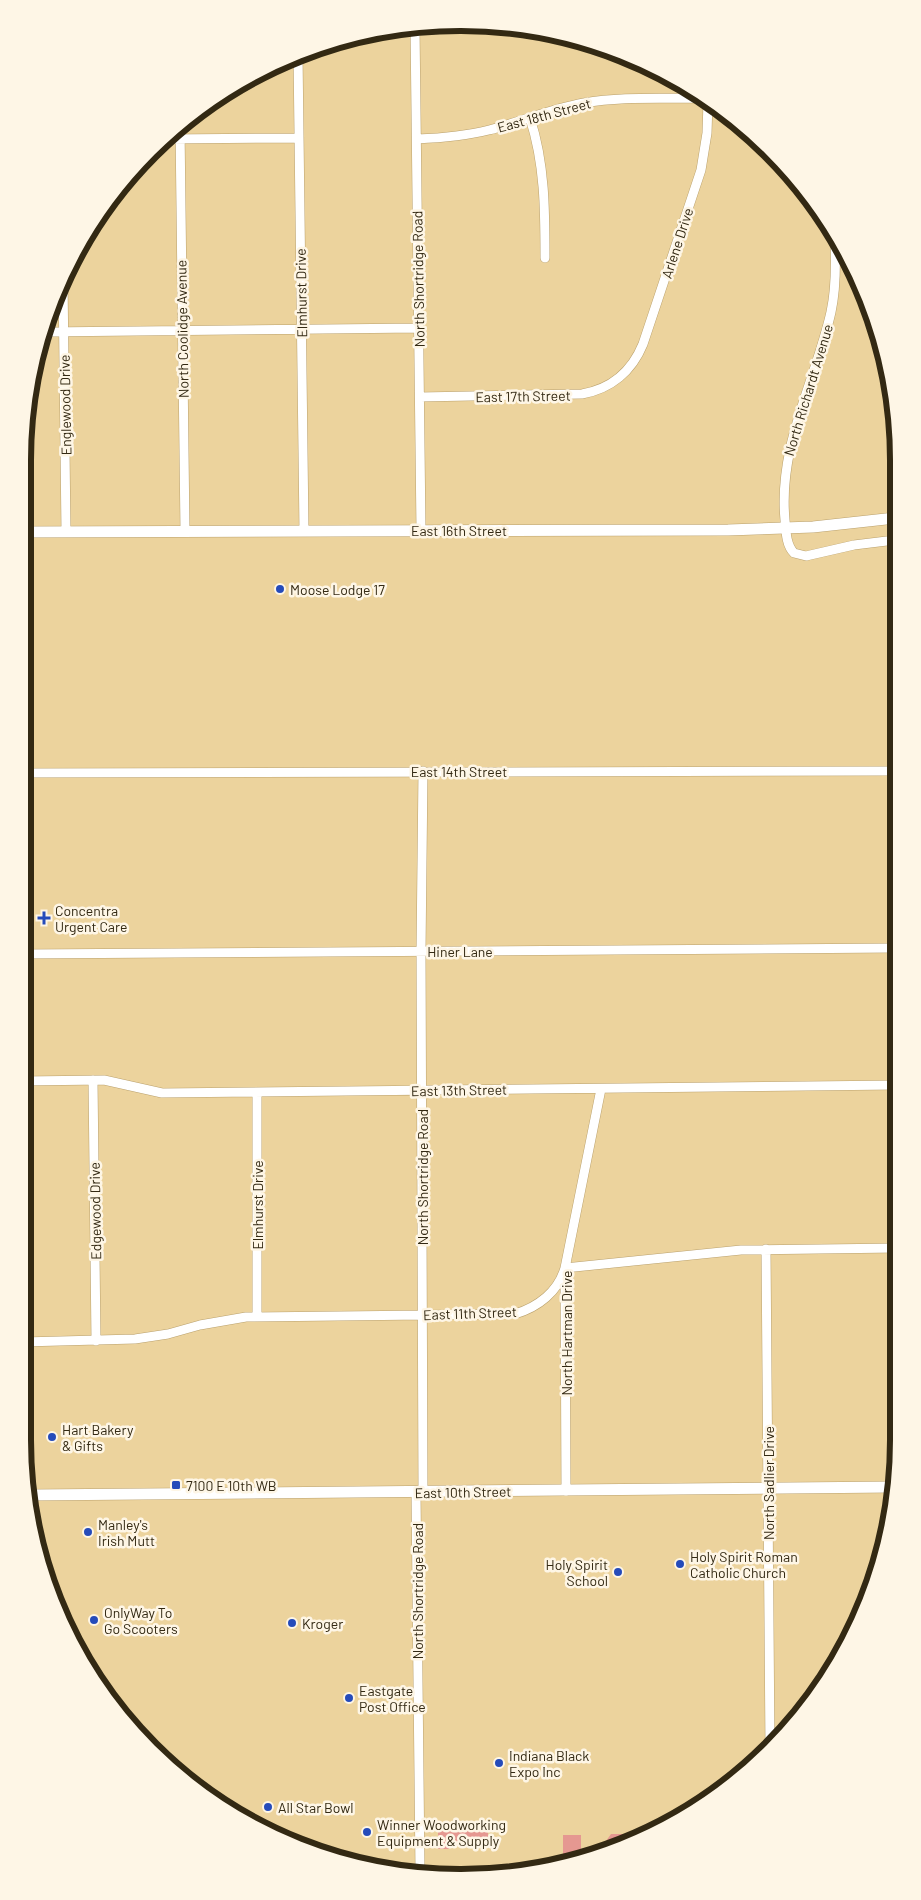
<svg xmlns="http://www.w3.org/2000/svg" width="921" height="1900" viewBox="0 0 921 1900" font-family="Barlow,sans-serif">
<rect width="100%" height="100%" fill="#ecd39d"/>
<path fill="#e59891" d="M488,1826V1844L450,1845L449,1849H438V1827Z
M611,1834H650L606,1847V1841Z
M563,1835H581V1854L563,1860Z"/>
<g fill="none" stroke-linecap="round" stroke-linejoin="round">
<defs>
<path id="street" d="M415,27L421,530
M298,54L304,531
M530,118C545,164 545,211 545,258
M180,127L185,531
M165,139L299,138
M417,139C441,138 465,136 489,130C520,122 551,109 584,103C622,96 662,99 701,98
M835,243C836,267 836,289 831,312C815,383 778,445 785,520C786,531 786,545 794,553L806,556L854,545L895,540
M63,279L66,532
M44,332L419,328
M420,397L582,394C611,389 632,371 643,344L701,170L707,133L708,102
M423,771L421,951L423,1492
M23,773L896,771
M23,954L897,948
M93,1080L96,1341
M23,1081L104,1080L162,1093L897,1085
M257,1093V1317
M766,1249L770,1747
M23,1342L135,1339L168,1334L200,1325L246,1317L515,1314C538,1307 558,1292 565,1268L741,1250L898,1248
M566,1491L565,1268L601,1089
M416,1492L420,1870"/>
<path id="secondary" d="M23,532L728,530L813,527L895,518
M32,1495L894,1487"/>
</defs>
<use href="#street" stroke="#baa16d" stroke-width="10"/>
<use href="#secondary" stroke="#baa16d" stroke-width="12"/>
<use href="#street" stroke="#fff" stroke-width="9"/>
<use href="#secondary" stroke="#fff" stroke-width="11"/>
</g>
<g fill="#254bba" stroke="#fef6e6" stroke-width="2">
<circle cx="280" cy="589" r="5"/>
<path d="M41.5 910.5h5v5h5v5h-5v5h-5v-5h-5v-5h5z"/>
<circle cx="52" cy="1437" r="5"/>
<rect x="171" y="1480" width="10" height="10" rx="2.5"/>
<circle cx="88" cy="1532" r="5"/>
<circle cx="680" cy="1564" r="5"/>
<circle cx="618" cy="1572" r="5"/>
<circle cx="94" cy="1620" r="5"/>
<circle cx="292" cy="1623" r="5"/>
<circle cx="349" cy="1698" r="5"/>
<circle cx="499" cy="1763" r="5"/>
<circle cx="268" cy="1807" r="5"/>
<circle cx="367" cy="1832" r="5"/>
</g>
<g text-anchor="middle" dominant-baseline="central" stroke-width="5" stroke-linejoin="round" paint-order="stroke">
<g font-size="14" fill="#332913" stroke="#fef6e6">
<text transform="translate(544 115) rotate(-15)">East 18th Street</text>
<text transform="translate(677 243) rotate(-72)">Arlene Drive</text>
<text transform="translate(418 279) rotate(-91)">North Shortridge Road</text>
<text transform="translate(301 293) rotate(-91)">Elmhurst Drive</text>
<text transform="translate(182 329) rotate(-91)">North Coolidge Avenue</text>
<text transform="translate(808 390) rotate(-73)">North Richardt Avenue</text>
<text transform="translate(523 396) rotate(-1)">East 17th Street</text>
<text transform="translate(65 405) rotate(-91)">Englewood Drive</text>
<text x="459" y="530">East 16th Street</text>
<text x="459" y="771">East 14th Street</text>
<text x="460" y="951">Hiner Lane</text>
<text transform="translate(459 1090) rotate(-1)">East 13th Street</text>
<text transform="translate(422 1177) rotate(-90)">North Shortridge Road</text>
<text transform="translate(257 1205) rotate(-90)">Elmhurst Drive</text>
<text transform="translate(95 1211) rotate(-91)">Edgewood Drive</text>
<text transform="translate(470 1313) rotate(-2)">East 11th Street</text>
<text transform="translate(566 1333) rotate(-90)">North Hartman Drive</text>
<text transform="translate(768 1483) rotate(-90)">North Sadlier Drive</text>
<text transform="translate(463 1492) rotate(-1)">East 10th Street</text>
<text transform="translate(417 1591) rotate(-90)">North Shortridge Road</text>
</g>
<g font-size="14" fill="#332913" stroke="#fef6e6" text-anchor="start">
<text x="290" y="589">Moose Lodge 17</text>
<text x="55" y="910">Concentra<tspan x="55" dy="16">Urgent Care</tspan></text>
<text x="62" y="1429">Hart Bakery<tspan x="62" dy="16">&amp; Gifts</tspan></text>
<text x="186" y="1485">7100 E 10th WB</text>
<text x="98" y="1524">Manley's<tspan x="98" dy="16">Irish Mutt</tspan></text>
<text x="690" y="1556">Holy Spirit Roman<tspan x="690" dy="16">Catholic Church</tspan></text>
<text x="608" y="1564" text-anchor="end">Holy Spirit<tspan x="608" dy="16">School</tspan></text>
<text x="104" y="1612">OnlyWay To<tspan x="104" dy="16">Go Scooters</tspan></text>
<text x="302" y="1623">Kroger</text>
<text x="359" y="1690">Eastgate<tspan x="359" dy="16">Post Office</tspan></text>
<text x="509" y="1755">Indiana Black<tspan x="509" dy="16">Expo Inc</tspan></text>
<text x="278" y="1807">All Star Bowl</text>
<text x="377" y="1824">Winner Woodworking<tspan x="377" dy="16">Equipment &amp; Supply</tspan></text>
</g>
</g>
<path d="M0 0H921V1900H0ZM460 31H461A429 429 0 0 1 890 460V1440A429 429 0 0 1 461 1869H460A429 429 0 0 1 31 1440V460A429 429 0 0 1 460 31Z" fill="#fef6e6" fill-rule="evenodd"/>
<path fill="none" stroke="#332913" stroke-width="6" d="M460 31H461A429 429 0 0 1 890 460V1440A429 429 0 0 1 461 1869H460A429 429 0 0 1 31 1440V460A429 429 0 0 1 460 31Z"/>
</svg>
